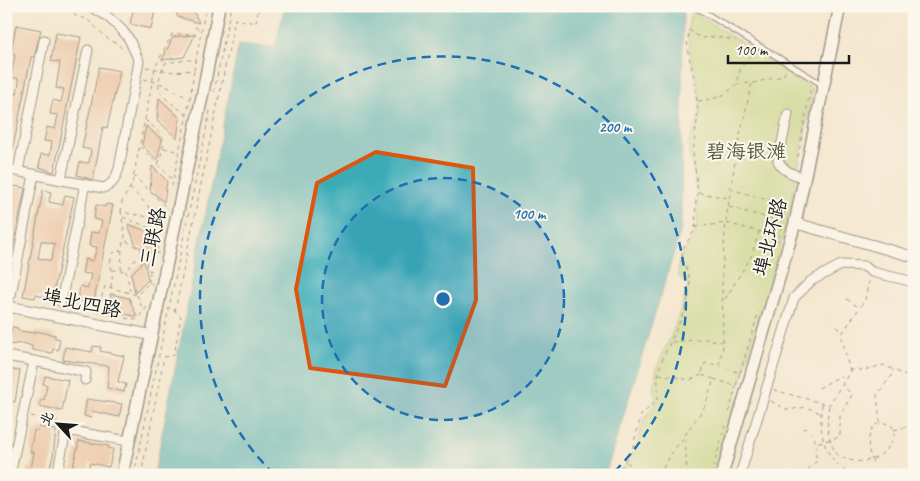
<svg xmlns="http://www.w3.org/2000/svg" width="920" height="481" viewBox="0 0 920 481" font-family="Caveat,'LXGW WenKai TC',sans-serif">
<rect width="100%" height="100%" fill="#fbf7ec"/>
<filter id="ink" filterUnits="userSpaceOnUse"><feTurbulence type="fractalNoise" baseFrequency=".02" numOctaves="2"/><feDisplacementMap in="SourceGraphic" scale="10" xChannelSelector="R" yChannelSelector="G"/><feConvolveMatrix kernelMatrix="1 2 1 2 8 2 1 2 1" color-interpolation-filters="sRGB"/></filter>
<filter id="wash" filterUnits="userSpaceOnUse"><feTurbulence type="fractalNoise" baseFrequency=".0096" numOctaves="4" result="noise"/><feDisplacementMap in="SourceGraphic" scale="20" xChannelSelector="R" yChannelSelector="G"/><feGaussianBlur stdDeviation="1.12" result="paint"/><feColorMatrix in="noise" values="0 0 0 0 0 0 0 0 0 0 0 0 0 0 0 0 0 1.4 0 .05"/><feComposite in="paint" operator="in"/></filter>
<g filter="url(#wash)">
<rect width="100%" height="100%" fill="#f4e7cf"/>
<path fill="#b9d378" stroke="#6a784a" d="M692,11L813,89L787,224L713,475H619L636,450L640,430L645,418L654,406L656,398L653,389L657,367L674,329L689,284L679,277C674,252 693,248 696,229C698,215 698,200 696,186C695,174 690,161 689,149C688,136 698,125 700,112C704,77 678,45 692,11Z"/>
<path fill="#3aabb6" stroke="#2b6469" d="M285,6H683L681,230L605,475H154L239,44L275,48Z"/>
<g id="blocks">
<path fill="#e8b291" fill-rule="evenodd" d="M134,6H156L151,29L130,24Z
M173,6H191L199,23L178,17Z
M16,25L41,30L34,57H31L10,163H6L8,134L6,133V119L11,120L14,108L6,106V102L8,92L17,94L19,82V79L11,77L15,54L11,53Z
M56,33L81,37L54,172L39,167L41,154L50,155L52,142L44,141L47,127L55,129L58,115L50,114L53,100L61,102L64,89L56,88L60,62L51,61Z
M195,35L184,57L162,60L173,37Z
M99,67L120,71L107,128L103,127L93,180L77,175L80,162L89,163L91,150L82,148Z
M159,98L180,118L177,138L157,120Z
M146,126L162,140L157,160L142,145Z
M152,166L167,181L164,202L150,190Z
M10,185L25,188L9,267L6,266V201Z
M43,190L51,192L49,202L63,205L65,195L74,197L52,299L36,295L35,298L23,296ZM41,241L55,244L51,261L38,258Z
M106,204L113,205L93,306L78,300L80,286L88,288L91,274L82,273L85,259L93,261L97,247L89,246L91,232L99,233L102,221L94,219L96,205L105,207Z
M128,224L149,232L156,253L136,246Z
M144,261L148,280L135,293L131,274Z
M110,294L129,298L137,317L115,311Z
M12,327L18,328V331L35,333V331L55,335V338L60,339L58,350L53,349L52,353L32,350V346L23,343L9,345Z
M93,346L101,347L100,351L124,356L118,382L126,384L124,392L107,388L109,366L63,360L65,347L92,352Z
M6,369L20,371L15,402L6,401Z
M45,376L68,380L62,411L39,406L41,399L44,400L47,385L43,384Z
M87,399L122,404L119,417L92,411L91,418L84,416Z
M39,427L56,430L53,456L48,475H26L27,468L31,469L34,452H30L34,430L38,431Z
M79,441L109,446L108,448L113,449L109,467L90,463L87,475H71Z"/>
</g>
</g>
<g filter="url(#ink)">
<use href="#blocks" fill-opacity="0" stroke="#3c3a37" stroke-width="1"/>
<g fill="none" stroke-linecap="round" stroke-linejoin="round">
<defs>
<path id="service" d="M694,6L823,85"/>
<path id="minor" d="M788,114L778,161C784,172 793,174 804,178
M6,169L103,188C113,185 116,178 119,168L139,61L129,39L122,30L107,16L90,6
M18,171L44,40
M61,179L88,50
M11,295L34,174
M61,302L85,184
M6,356L34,361
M10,475L34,361L86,372L85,380
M57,475L66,430L128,441
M740,475L794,298L811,281L841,265L864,266L872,272L914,282"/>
<path id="tertiary" d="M795,223L914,257
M6,306L151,335"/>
<path id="secondary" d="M122,475L203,92L219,6
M722,475L795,223L840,6"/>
</defs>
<use href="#service" stroke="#3c3a37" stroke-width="7"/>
<use href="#minor" stroke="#3c3a37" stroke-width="11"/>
<use href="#tertiary" stroke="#3c3a37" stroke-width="12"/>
<use href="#secondary" stroke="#3c3a37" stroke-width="14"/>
<path stroke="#3c3a37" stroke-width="1" stroke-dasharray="4 4" stroke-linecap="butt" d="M44,6L66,8L76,16L87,19L110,41L116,43L125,51
M193,6H197
M195,27L201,30
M146,67L174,72L194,70L206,6
M144,79L162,84L190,99L172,186
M753,83L783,76L787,69
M214,92L231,6
M190,99L194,71
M698,101C715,99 725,97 736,84
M187,115C163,95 150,95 165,63L196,59
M145,120C167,137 166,139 158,165
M141,147L173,180
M164,148L179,152
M798,157L811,85
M133,175L168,209
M130,188L148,206L154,218
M730,189L786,205L779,237L774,235
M699,193L729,198
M729,207L782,222
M121,212L122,202L132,184L155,68L172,34H201
M123,217L150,228L159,253H145L125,240
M695,227L726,223L773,235L772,239L779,241
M112,270L110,263L113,253L121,250
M121,270L122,246L125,236L121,212L165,220
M149,283L150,272
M111,287L113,270L124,271
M130,291L126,271L136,259L145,253L148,270L154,271
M137,295L143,310
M725,299L751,257L759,232
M847,299L858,307
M147,307L137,319L134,320L97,312L105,286L137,295L149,283L153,284
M175,311L235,19L256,23L259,6
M837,327L842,331
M672,342L706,339L722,342
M850,370H864L883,365L905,375L914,374
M740,373L759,311
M659,374L690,380L701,375
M714,379L736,386L740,373L720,366
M819,388L840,376L846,380
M774,390L829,405L850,372L842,339L843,332L865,300L869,281
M771,401L788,410L806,407L820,413
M822,404C818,433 824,460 852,475
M829,406C826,419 827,445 839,456C887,481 916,411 874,425C866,439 867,451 874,464
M729,412L736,386
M31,416L61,422
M880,422L877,395L891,376L893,370
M803,429L806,428L812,433L816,443L840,437V415L852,395L843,385
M894,430L914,425
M627,462L634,469L632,475
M134,475L210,111
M141,475L164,357L174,355L181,316L170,307
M616,475L632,450L641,415L657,401C660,390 656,381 659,370C667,339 707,290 681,261L683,248L695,230L696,200L698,193L693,152L698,113L695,83L687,48L689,30L701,38L714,37L736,40
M659,475L673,451L685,436
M687,475L685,435L705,406L714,379L701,375L705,363L719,365L723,346L722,273L726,221L737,148L752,83L737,84C737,72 745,59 755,52
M711,475L726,423
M802,475L816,462V444
M898,475L914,467"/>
<use href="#service" stroke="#fff" stroke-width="4.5"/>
<use href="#minor" stroke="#fff" stroke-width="9"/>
<use href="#tertiary" stroke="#fff" stroke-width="10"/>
<use href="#secondary" stroke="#fff" stroke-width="11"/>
</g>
</g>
<path d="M0 0H920V481H0ZM376,152L473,168L476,300L445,386L310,368L296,289L317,183Z" fill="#f4e7cf" fill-opacity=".55" fill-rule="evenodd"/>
<path fill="none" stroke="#de560d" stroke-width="4" stroke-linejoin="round" d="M376,152L473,168L476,300L445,386L310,368L296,289L317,183Z"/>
<circle cx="443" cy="299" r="121" fill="#1f6fb2" fill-opacity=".12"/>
<g fill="none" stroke="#1f6fb2" stroke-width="2.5" stroke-dasharray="9 6">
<circle cx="443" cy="299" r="121"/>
<path d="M274 474A243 243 0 1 1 612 474"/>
</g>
<g text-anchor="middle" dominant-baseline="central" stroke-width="4" stroke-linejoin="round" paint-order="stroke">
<g font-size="20" fill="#535c3c" stroke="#fbf7ec">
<text x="746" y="151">碧海银滩</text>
</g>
<g font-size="20" fill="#1c1c1c" stroke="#fbf7ec">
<text transform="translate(153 237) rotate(-78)">三联路</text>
<text transform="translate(770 237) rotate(-75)">埠北环路</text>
<text transform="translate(82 303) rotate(11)">埠北四路</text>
</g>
</g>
<circle cx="443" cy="299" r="8" fill="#1f6fb2" stroke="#fbf7ec" stroke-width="2.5"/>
<g font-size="15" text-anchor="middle" font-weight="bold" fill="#1f6fb2" stroke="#fbf7ec" stroke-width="4" stroke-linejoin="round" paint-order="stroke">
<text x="615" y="132">200 m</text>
<text x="529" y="219">100 m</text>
</g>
<rect width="920" height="481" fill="none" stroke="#fbf7ec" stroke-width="25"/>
<g transform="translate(58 424) rotate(296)" stroke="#fbf7ec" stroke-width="4" paint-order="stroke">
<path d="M0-4L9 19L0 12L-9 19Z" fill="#1c1c1c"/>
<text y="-8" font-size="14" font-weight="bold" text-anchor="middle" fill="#1c1c1c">北</text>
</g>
<path d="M728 55v8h121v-8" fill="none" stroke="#1c1c1c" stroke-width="2.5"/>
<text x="735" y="55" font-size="15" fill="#1c1c1c" stroke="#fbf7ec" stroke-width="4" paint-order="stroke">100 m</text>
</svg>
